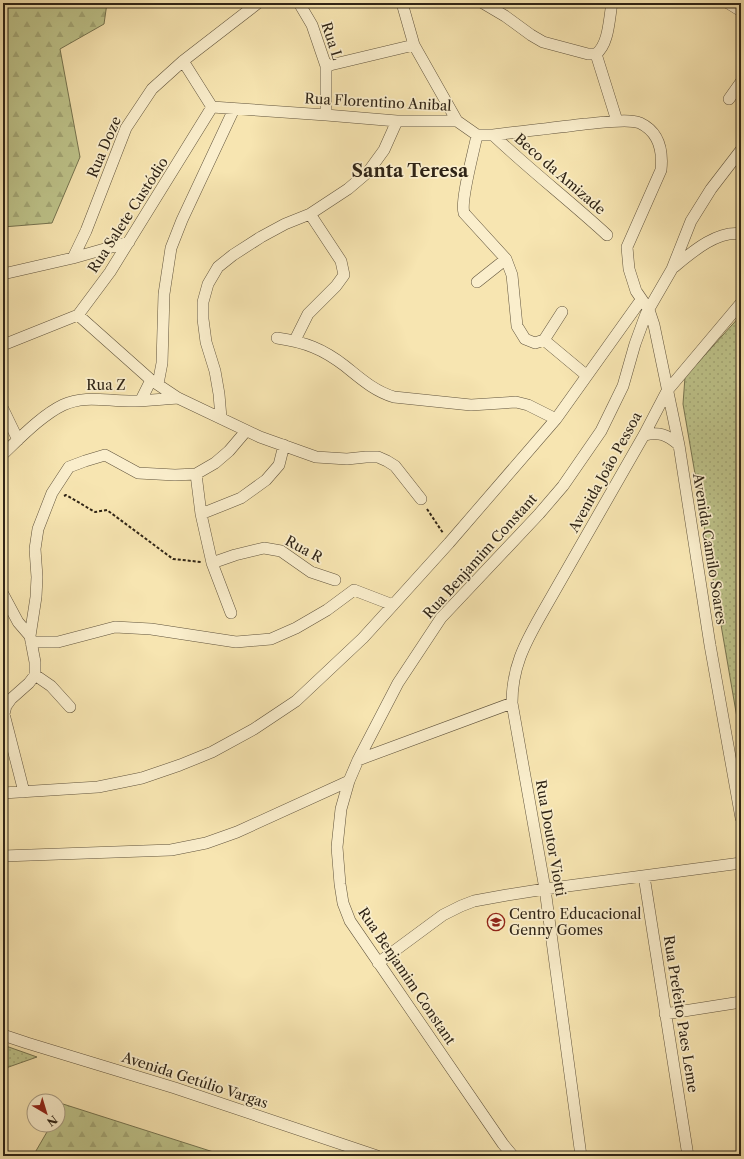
<svg xmlns="http://www.w3.org/2000/svg" width="744" height="1159" viewBox="0 0 744 1159" font-family="'Libre Caslon Text',serif">
<defs>
<pattern id="green-dots" width="8" height="8" patternUnits="userSpaceOnUse"><rect width="8" height="8" fill="#bec48b"/><path d="M2 2h.1M6 6h.1" fill="none" stroke="#a4a877" stroke-width="1.8" stroke-linecap="round"/></pattern>
<pattern id="forest-firs" width="22" height="20" patternUnits="userSpaceOnUse"><rect width="22" height="20" fill="#bec48b"/><path d="M5 1l3.5 6h-7zM16 11l3.5 6h-7z" fill="#a4a877"/></pattern>
</defs>
<rect width="100%" height="100%" fill="#f7e5b1"/>
<filter id="stains"><feTurbulence type="fractalNoise" baseFrequency=".005" numOctaves="4"/><feColorMatrix values="0 0 0 0 .2 0 0 0 0 .09 0 0 0 0 .02 0 0 0 .5 -.17"/></filter>
<radialGradient id="worn" r=".72"><stop offset=".6" stop-color="#630" stop-opacity="0"/><stop offset="1" stop-color="#630" stop-opacity=".3"/></radialGradient>
<path fill="url(#green-dots)" stroke="#767450" d="M741,315V741L683,404L685,377Z
M3,1045L37,1057L3,1069Z"/>
<path fill="url(#forest-firs)" stroke="#767450" d="M3,3H107L104,24L60,49L80,157L52,223L3,227Z
M63,1104L226,1156H33L51,1125H58V1112Z"/>
<g fill="none" stroke-linecap="round" stroke-linejoin="round">
<defs>
<path id="minor" d="M299,3L312,25L326,66V115
M402,3L414,45L457,121
M483,3L505,16L531,35L543,42L588,54H596
M612,3C609,19 609,44 596,54L617,121
M728,3L741,11
M326,66L414,45
M729,99L741,82
M212,107L326,115L397,121H457L477,135H493C524,131 554,128 585,124C599,123 628,118 640,123C659,132 663,151 661,170L627,247L629,269L636,291L649,310L654,325L679,445L710,645L741,818
M477,135C474,151 460,201 464,213L506,259L512,275L517,326L525,339L535,343L544,340L586,375
M493,135C530,170 570,201 607,235
M73,258L129,242
M674,267C691,253 717,230 741,234
M3,274L73,258L86,231L126,128L152,89L183,61L258,3
M477,282L506,259
M78,315L151,380L178,398L260,437L316,457L347,459L366,457H378L387,461L395,466L421,499
M277,338C305,342 323,349 345,366C360,378 374,391 394,397L471,405L516,402L528,405L556,419
M295,340L308,314L336,286L344,275L341,261L310,214
M544,340L562,312
M3,345L78,315L110,272L212,107L183,61
M158,384L162,363L164,294L171,248L182,220L234,109
M141,400L151,380
M3,409L18,440
M221,418L219,394L215,371L206,342L203,319V302L208,284L218,267L233,255L261,237L285,224L310,214L348,189L368,172L384,150L397,121
M644,435C660,432 666,434 679,445
M3,454C20,438 42,415 63,405C84,395 106,401 129,401C145,401 162,399 178,398
M196,474L201,514L212,563L231,613
M201,514L241,498L266,480L279,465L284,445
M212,563L235,555L264,548L281,551L311,572L335,580
M3,594L18,622L30,636L35,662V675L29,683L11,699L6,706L4,714L24,792
M30,636L36,597L37,577L35,549L38,529L52,493L69,467L85,461L105,455L138,473L175,475L196,474L215,463L229,451L246,431
M31,642H58L115,627L151,629L236,642L271,639L296,628L327,610L354,590L393,605
M35,675L51,686L70,707
M358,760L512,703
M3,793L98,787L142,778L180,765L212,752L254,729L296,701L363,638L393,605L449,543L556,419L641,300
M3,856L171,850L206,843L237,832L349,781
M644,876L688,1156
M378,963L443,915L461,906L474,901L507,895L545,889L741,863
M665,1014L741,1002
M3,1035L27,1043L175,1088L377,1156
M513,1156L503,1144L350,921L343,903L340,884L337,847L341,809L349,781L358,760L398,683L441,618L539,514L563,486L601,431L623,386L635,344L646,314L672,269L691,221L711,189L741,150
M581,1156L545,889L512,703C512,668 524,645 541,615L644,435L667,391L741,303"/>
</defs>
<use href="#minor" stroke="#61543d" stroke-width="12"/>
<path stroke="#2f2416" stroke-width="2" stroke-dasharray="3 2" stroke-linecap="butt" d="M64,496L66,495L95,512L107,510L173,559L201,562
M427,509L443,533"/>
<use href="#minor" stroke="#faeecc" stroke-width="11"/>
</g>
<defs>
<symbol id="school-ring" viewBox="-11 -11 22 22"><circle r="9.5" fill="#faeecc" stroke="#8f2418" stroke-width="1.5"/><path d="M0-5L7-2L0 1L-7-2ZM-4 1L0 2.5L4 1V4Q0 6-4 4Z" fill="#8f2418"/></symbol>
</defs>
<g fill-rule="evenodd">
<use href="#school-ring" x="486" y="912" width="20" height="20"/>
</g>
<g text-anchor="middle" dominant-baseline="central" stroke-width="3.5" stroke-linejoin="round" paint-order="stroke">
<g font-size="14" fill="#2f2416" stroke="#faeecc">
<text transform="translate(332 41) rotate(72)">Rua L</text>
<text transform="translate(378 102) rotate(3)">Rua Florentino Anibal</text>
<text transform="translate(104 147) rotate(-67)">Rua Doze</text>
<text transform="translate(560 174) rotate(41)">Beco da Amizade</text>
<text transform="translate(128 215) rotate(-57)">Rua Salete Custódio</text>
<text x="106" y="385">Rua Z</text>
<text transform="translate(605 472) rotate(-61)">Avenida João Pessoa</text>
<text transform="translate(304 549) rotate(29)">Rua R</text>
<text transform="translate(710 549) rotate(81)">Avenida Camilo Soares</text>
<text transform="translate(480 556) rotate(-48)">Rua Benjamim Constant</text>
<text transform="translate(551 838) rotate(80)">Rua Doutor Viotti</text>
<text transform="translate(407 976) rotate(56)">Rua Benjamim Constant</text>
<text transform="translate(681 1014) rotate(81)">Rua Prefeito Paes Leme</text>
<text transform="translate(195 1080) rotate(18)">Avenida Getúlio Vargas</text>
</g>
<g font-size="14" fill="#2f2416" stroke="#faeecc" text-anchor="start">
<text x="509" y="914">Centro Educacional<tspan x="509" dy="16">Genny Gomes</tspan></text>
</g>
<g font-size="18" font-weight="bold" fill="#2f2416" stroke="#faeecc">
<text x="410" y="171">Santa Teresa</text>
</g>
</g>
<rect width="744" height="1159" fill="none" stroke="#f7e5b1" stroke-width="16"/>
<rect x="4" y="4" width="736" height="1151" fill="none" stroke="#2f2416" stroke-width="2"/>
<rect x="8" y="8" width="728" height="1143" fill="none" stroke="#2f2416"/>
<g transform="translate(46 1113) rotate(142)"><circle r="19" fill="#faeecc" stroke="#a99d83"/>
<path d="M0-3L7 15L0 10L-7 15Z" fill="#8f2418"/>
<text y="-6" font-size="11" font-weight="bold" text-anchor="middle" fill="#2f2416">N</text>
</g>
<rect width="100%" height="100%" filter="url(#stains)"/>
<rect width="100%" height="100%" fill="url(#worn)"/>
</svg>
